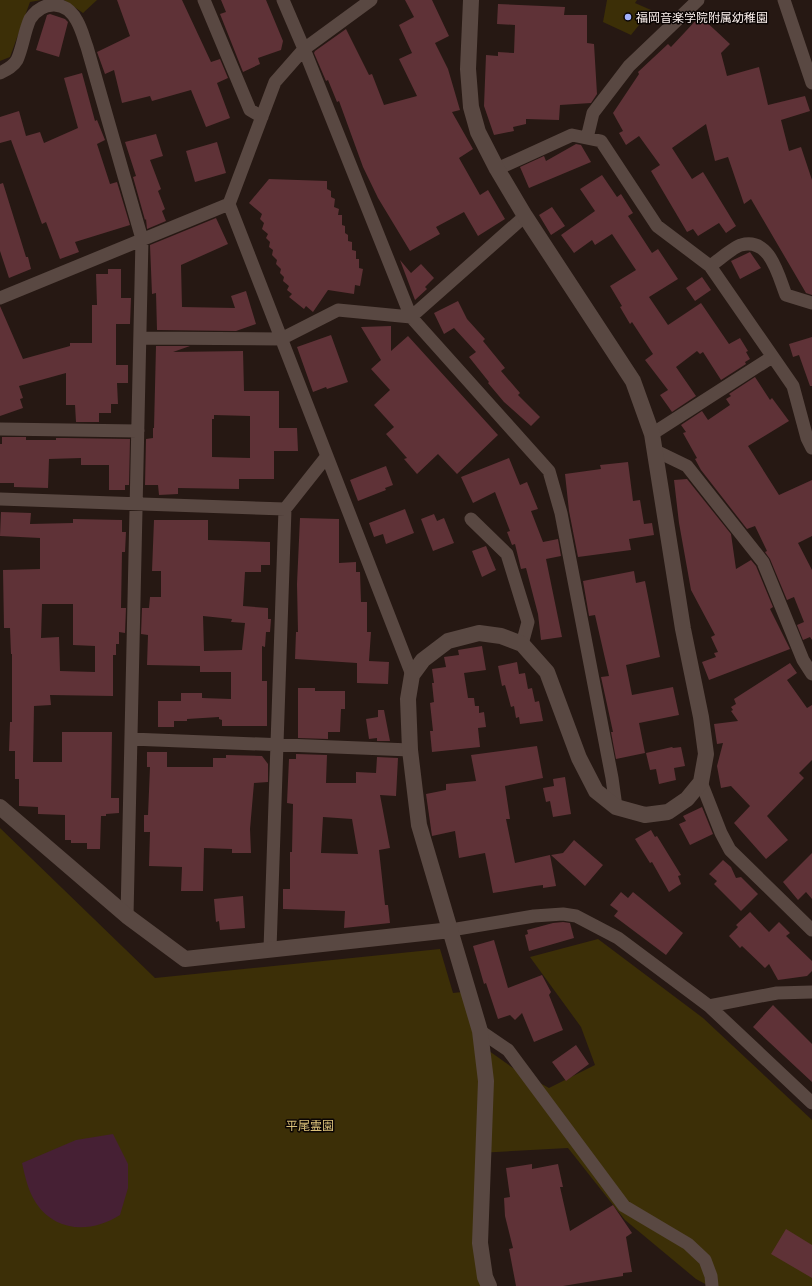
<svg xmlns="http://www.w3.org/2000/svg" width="812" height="1286" viewBox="0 0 812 1286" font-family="'Open Sans','Noto Sans JP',sans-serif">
<rect width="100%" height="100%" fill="#261813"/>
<path fill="#3c2f07" d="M0,0H41L30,2L10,57L0,61Z
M64,0H97L83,13Z
M607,0H637L635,3L651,10L631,35L603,22Z
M0,828L155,978L440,949L453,993L462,992L482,1046L513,1068L549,1088L595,1065L581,1027L530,957L598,939L703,1018L812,1120V1286H709L696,1279L625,1220L568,1148L478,1153L484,1286H0Z"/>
<path fill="#462034" d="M113,1134L128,1164V1188L120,1215C92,1233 56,1233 36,1203C28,1191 25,1176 22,1163L76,1140Z"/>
<path fill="#5f3237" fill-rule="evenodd" d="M117,0H182L211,62L220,59L228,78L217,83L230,118L206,127L191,90L152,101L150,96L122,103L114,70L105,74L97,52L130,36Z
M221,0H266L283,41L281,50L258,58L260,64L243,72L220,14L226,12Z
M405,0H432L449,36L435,43L448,69L460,110L452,112L473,149L459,158L480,195L488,190L505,219L478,236L464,212L436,227L440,234L410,251L378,198L363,167L339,101L337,102L328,80L326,81L314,53L315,51L346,29L369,75L372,74L384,105L417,96L399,59L412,53L399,25L414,17Z
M498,4L565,7L564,15H587V43L594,44L597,94L591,103L560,105L559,120L526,119V124L513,127L514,131L494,135L484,106L486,55L498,56V52L514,53L515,25L497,24Z
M50,14L65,19L68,22L59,57L36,50L47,15Z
M700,16L730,44L721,53L727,76L759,67L768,105L805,96L810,111L781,120L789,151L801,147L812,180V295L806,293L751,199L744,204L728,157L715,161L706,124L672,148L692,179L703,172L736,226L726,233L719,223L698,236L693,229L687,232L651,171L660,165L639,136L626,145L619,133L623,131L613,113L639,74L638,72L668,44L671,47Z
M82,73L95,121L97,120L105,140L97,144L110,184L117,182L130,225L75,242L79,252L60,259L46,222L42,224L11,140L0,143V117L19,111L26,136L40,132L44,143L78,128L64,78Z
M156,134L163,156L150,160L161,189L158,191L165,209L162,211L166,221L147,229L146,219L145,220L133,177L136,176L125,142Z
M217,142L226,173L195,182L186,151Z
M576,144L581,145L591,162L529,188L520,167L544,156L546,161Z
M602,175L617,197L621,194L633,213L628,216L652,253L658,249L678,279L649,297L668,325L701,303L729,344L740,338L748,351L746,352L750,359L745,362L746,364L721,380L703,352L700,354L697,351L676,367L696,396L672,412L660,395L668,390L645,360L653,354L632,322L630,324L620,307L622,306L610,286L636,270L612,234L595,245L592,240L574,253L561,235L595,211L580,189Z
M269,179L327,181V189L331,191V197L335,199L334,207L339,209L338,215H342V225L345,226V233L348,235V241L352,242V250L356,251V259H359V268L363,269L360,286L355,285L354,294L328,290L313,312L306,306L304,309L289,297L292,294L287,290L289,286L283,281L284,277L280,273L281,269L276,264L277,260L272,255L273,250L269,247L270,242L266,238L268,234L262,229L264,223L260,219L262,214L249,203Z
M3,183L26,257H28L31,269L9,278L0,251V184Z
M552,207L565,226L551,235L539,215Z
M216,218L228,244L181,265L182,307L235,308L231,296L246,291L256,324L236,331L157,330L156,293L152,294L150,245Z
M750,252L761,268L740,279L731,261Z
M400,260L411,273L421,264L434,278L425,287L427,289L415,300Z
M108,269H121V298H131L130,324H116V365H128V383H117L118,404H111V413H99V422H76L75,405H66V373L19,386L23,398L20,399L23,408L0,416V306L23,359L70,346V343H92V305H97L96,274H108Z
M702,277L711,290L695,301L686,288Z
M458,301L467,319L485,339L483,341L505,368L501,371L520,393L518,395L540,417L531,426L504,402L488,383L489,382L469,357L476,352L454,328L444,334L434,313Z
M391,326V351L408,336L498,435L457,474L438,454L417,474L404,459L407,458L386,434L394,427L374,405L390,390L371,369L381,360L361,327Z
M331,335L348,382L327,389L326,387L313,392L297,347Z
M812,337V386H810L799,355L793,357L789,344Z
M156,346H190L173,352L243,351L244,391H279V428H297L298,451H274V479H239V489L178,488V494L159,495L158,485H145L146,439L153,438V428H154ZM214,415L250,416V458L212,457V419H214Z
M755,377L770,400L772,398L789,421L748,446L779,495L812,480V536L798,543L812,570V640L810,637L803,640L797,625L804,622L794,597L787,600L770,559L765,552L767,551L755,526L747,529L701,470L695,459L697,458L683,433L686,432L681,425L702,411L708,420L730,405L726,399L731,396L729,394Z
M2,437H26V440H56V438H65L130,439L129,485H125V490H109V465H81V458L49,459L48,488L14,487V483H0V444H2Z
M509,458L520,485L527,482L538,509L531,511L543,542L558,539L561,556L546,559L562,637L541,640L538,614L526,568L521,569L515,544L512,545L507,532L510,531L495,492L473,503L461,477Z
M628,462L633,501L640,500L644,524L652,523L654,535L629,539L631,550L578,557L569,511L565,474L601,469L600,465Z
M386,466L393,485L385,488L386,490L358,501L350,480Z
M687,479L731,534L736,569L751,560L756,566L773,607L770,609L790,649L709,680L702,662L716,657L714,653L718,652L711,637L715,635L691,590L679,523L674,480Z
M405,509L414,533L386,544L383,534L374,537L369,523Z
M1,512L31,513L30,524L73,523V519L122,520V532H126L125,552H122L121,608H126L125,633L119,632V644H116V655H113V696L50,695L51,705L34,706L33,762H62V732H112L111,798H119V813L106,814V816H101L100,849H87V843H71V840H65V815L38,814V807L19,806V779H15V751H9L10,722H12V654H11L10,628H4L3,570L40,569V538L0,536ZM42,604H73V645L95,646V672L60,671L59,637L41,638Z
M434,514L437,521L444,518L454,543L433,551L421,519Z
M300,518L339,519V563L356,562V572H360L361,602H367V632H371L369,661L389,662L388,684L357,683V663L295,659L296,632H298L297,584Z
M154,520H208V540L270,542V565H261V572H245L243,606L268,608V619H271L270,632H266L265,647L262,646V681H267V726H222V720L219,719V717L187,719V721H174V727H158V701H181V693H202V698L231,699V672H200V666L147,665L148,635L141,634L142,608H149L150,597H161V571H152ZM203,616L232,619L231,622L245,623L242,650L204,651Z
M486,546L496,570L482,577L472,551Z
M634,571L636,583L645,581L660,657L626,665L632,695L673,687L679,715L639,723L645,753L616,759L611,732H613L601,677L609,676L595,615L589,616L583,581Z
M482,646L486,670L464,673L468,698H474L475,706H479V713L484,712L486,727L478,728L480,747L432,752L430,731H433L430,703L434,702L432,683H434L432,669L446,667L444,657L459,655L458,650Z
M517,662L519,674L525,673L528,689L532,688L535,702L539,701L543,721L520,724L519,717L516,718L514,706L511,707L505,685L502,686L498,666Z
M790,663L797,673L787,680L807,708L812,705V760L799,773L804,778L767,816L788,840L766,859L734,823L750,806L731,786L721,788L717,766L723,743L717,744L714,724L738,721L731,711L733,710L731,707L736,704L734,699Z
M298,688H315V691H345V709H341L340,732H328V739L298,738Z
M378,710H384L390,741H377V738L369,739L366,719L378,717Z
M537,746L543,778L505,786L510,819H506L515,863L550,855L556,886L543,888V885L535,886L493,893L485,853L459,858L455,831L432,836L426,794L446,790V784L476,781L471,755Z
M672,747L673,748L681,747L685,766L674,768L676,780L659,784L656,769L650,770L646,753Z
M147,752H167V767H213V758H226V755L262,756L268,764V782L254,783L250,829L251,853H232V849L204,848L203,891H181L182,867L149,866L150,832H144V815H148L150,767H147Z
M296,754L327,755L326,783H356V772L376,773L377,757L398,758L396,796L380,795L390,848L379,850L385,905H388L390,923L344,928L345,911L283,909V889H290V852H292L293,804L287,803L289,759H296ZM323,817L352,819L358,854L321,853Z
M565,777L571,814L553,817L550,801L546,802L543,788L554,786L553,779Z
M702,807L713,834L690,845L679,824L686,821L683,816Z
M651,830L655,837L657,836L681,875L678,876L681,884L669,892L652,862L650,863L635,839Z
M574,840L603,865L585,886L551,855L563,853Z
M812,853V899L806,892L798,900L783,882Z
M723,860L731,867L736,878L741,877L758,894L741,911L714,884L717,881L709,874Z
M621,892L628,898L633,892L683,933L666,955L614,916L618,911L610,905Z
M243,896L245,928L220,930L219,921L216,922L214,899Z
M750,912L769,932L779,922L790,933L786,936L812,961V971L807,976L778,980L769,964L765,968L742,946L740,948L729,936L738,927L736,925Z
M563,922L570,923L574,938L529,951L525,935L528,934L527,930L553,923Z
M494,940L508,988L542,975L551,992L549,995L563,1030L534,1042L522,1013L515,1020L510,1015L498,1019L486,983L484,984L473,946Z
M773,1005L812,1044V1082L753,1027Z
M576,1045L589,1064L566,1081L552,1062Z
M532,1164V1169L558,1164L563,1187H560L570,1231L613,1205L632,1233L626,1237L632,1272L623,1273V1276L563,1286H516L509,1249L513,1248L505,1216L504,1198L510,1197L506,1168Z
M786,1229L812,1245V1278L771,1254Z"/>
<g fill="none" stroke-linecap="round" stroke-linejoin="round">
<path stroke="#594842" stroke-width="13" d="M204,0L250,110L262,117
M283,0L304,49L411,317L549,471L561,513L612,778L616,807
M784,0L812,83
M0,73C6,70 13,67 17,60C23,47 24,32 30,19C43,0 66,0 77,21C82,30 84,39 87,47L142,239L127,916
M587,138L593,113L629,66L698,0
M497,169L572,135L601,141L657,226L710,266L793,386L807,438L812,448
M229,204L412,675
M710,266C718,261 733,247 741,245C770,237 778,275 786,295L812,303
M0,298L229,204L275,82L304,49L371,0
M140,338L281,339L338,310L411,317L525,216
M0,429L138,431
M652,434L772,357
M656,451L687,466L763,562L803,660L812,674
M0,499L285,509
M471,519L507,554L528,622L522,644
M131,739L410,750
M701,782L721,833L730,850L812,930
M451,930L534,916L563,914L576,916L618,938L709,1006L812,1103
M270,949L285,509L327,456
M709,1006L777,993L812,992
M480,1031L508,1050L624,1206L688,1244L705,1260L711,1276L712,1286"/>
<path stroke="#594842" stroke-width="16" d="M471,0L468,69L471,107L478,132L497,169L525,216L633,381L652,434L683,629L701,717L706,754L701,782L687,799L668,812L645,815L616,807L596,791L579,758L547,672L522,644L501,636L479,633L448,641L423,660L412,675L408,699L410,750L419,825L480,1031L486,1081L480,1243L485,1277L489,1286
M0,807L127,916L185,959L451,930"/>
</g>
<circle fill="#a2b2fd" stroke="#0b0504" stroke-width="1.5" cx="628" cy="17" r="4"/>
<g text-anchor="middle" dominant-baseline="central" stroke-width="3" stroke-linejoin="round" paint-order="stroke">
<g font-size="12" fill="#fbf0ed" stroke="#0b0504" text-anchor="start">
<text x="636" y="17">福岡音楽学院附属幼稚園</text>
</g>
<g font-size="12" fill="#dbc17a" stroke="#0b0504">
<text x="310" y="1125">平尾霊園</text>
</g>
</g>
</svg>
